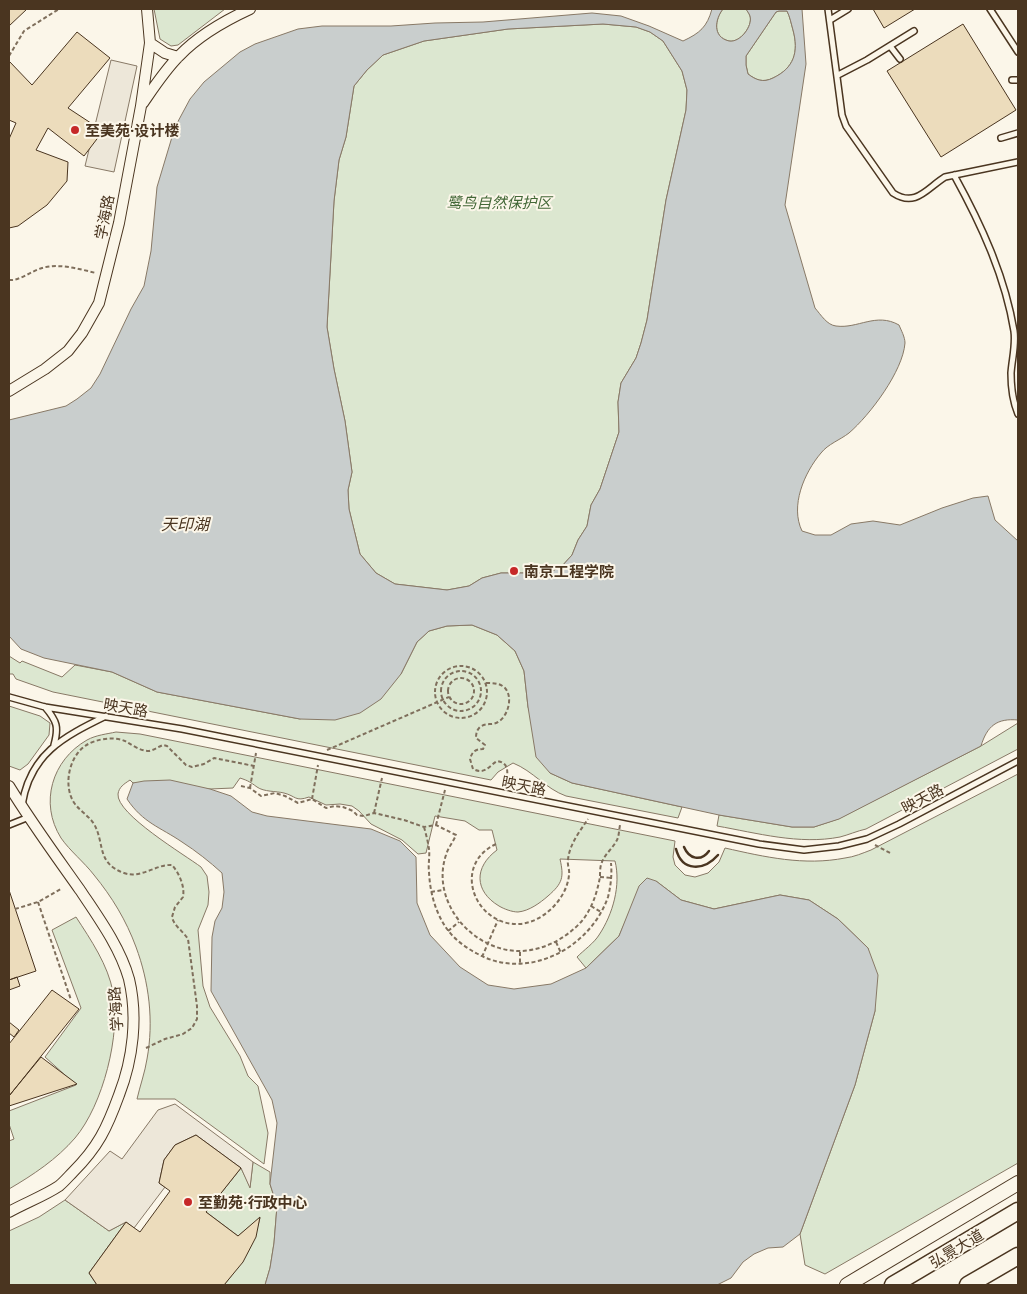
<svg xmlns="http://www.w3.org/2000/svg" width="1027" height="1294" viewBox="0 0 1027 1294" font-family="'Noto Serif','Noto Sans SC',serif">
<rect width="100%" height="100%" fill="#fbf6e9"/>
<path fill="#dce7d0" stroke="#887966" d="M154,9H225L178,45L171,46L160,39Z
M723,9H746C747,11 749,13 750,16C753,26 740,43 729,41C712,37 715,19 723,9Z
M779,11H787C790,17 791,23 793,30C799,52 794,68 773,78C763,83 756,80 748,74L746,65V56L776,12Z
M603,24L636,27L650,32L663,41L682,71L687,90L686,110L666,200L647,320L641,343L636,358L621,383L618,402L619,432L600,489L591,505L587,526L578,540L572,555L562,566L549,573H501L482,578L469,586L447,590L395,584L376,573L360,554L349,509L348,490L352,472L345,421L334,369L327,327L334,201L339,160L346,137L354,86L367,70L383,55L424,41L508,29Z
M472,625L497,635L515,651L524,671L528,707L550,773L572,783L682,807L678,818L566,796C546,789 533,771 513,763L498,772L491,780L53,692L16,679L13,674H9V656L20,663L22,661L62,677L75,665L112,672L157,692L300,719L401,674L417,642L429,631L447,626Z
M9,706L40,716L50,723L49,735L28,764L20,770L9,766Z
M1018,723V749L866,829C857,831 848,835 840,837C799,845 757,833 717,826L719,815L792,827H814L838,819L981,746Z
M116,732L140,734L675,841L673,857L675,865L685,875L695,877L708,873L719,862L725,848C765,857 804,866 845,858C854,857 863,853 871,850L1018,774V1163L825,1274L805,1265L800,1234L855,1085L875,1011L868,948L838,919L809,900L780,895L714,909L681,900L656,881L629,913L619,936L586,968L577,957C584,950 594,943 599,935C613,914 621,885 615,861L560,859C564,877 563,883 548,896C540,903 529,911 518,912C512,912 504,909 499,906C474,891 474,867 497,850L492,830H479L465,821L435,816L426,853L418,854L402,840L371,824L359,811L352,806L340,804L326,805L309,797C295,802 296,796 284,793C276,791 264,792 257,787C250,782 249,781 240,778L233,788L210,789L133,783L130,780C124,784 119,787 118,794C116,814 185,855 201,867L207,876L209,892L208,905L198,930L203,986L210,1007L240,1056L248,1076L258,1086L268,1133L264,1164L175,1099H137C140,1086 145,1072 147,1059C154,1021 149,982 136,947C126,920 112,897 94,875C84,862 70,851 61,838C39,803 52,760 87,740C96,735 107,734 116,732Z
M76,917C91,940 108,965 113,992C121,1034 103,1105 75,1138C57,1159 33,1175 9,1189V1141L14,1139L9,1124V1111L76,1085L45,1057L81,1008L52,930Z
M253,1162L270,1172V1184L277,1206L274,1243L270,1268L265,1285H224C242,1263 253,1246 260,1218L238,1236L206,1212L241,1168L250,1187Z
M65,1200L109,1231L126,1222L89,1273L97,1285H9V1231L39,1217Z"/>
<path fill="#ede7d9" stroke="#887966" d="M111,60L137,66L114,172L85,166Z
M175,1104L253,1162L250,1188L241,1168L196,1135L175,1145L164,1160L159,1183L165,1187L134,1228L126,1222L109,1231L65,1200L110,1151L122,1159L158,1110Z"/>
<path fill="#c9cecd" stroke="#887966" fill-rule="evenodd" d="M712,9H723C715,19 712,37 729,41C740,43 753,26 750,16C749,13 747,11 746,9H802L806,64L785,205L815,308C821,315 827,325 836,326C858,329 876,312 899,325C901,330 905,337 905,343C903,371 870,415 849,433C840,440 828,444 821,453C804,473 790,506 802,531L815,535H831L851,524L873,521L900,525L942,508L973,498L988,496L995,520L1018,541V720C997,718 987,726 981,746L839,819L814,827H792L719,815L572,783L550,773L536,757L528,707L524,671L515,651L497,635L472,625L447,626L429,631L417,642L401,674L381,699L360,713L335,720L300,719L157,692L112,672L44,658L21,649L9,636V420L66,406L77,399L91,388L100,374L131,309L144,286L151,251L157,187L175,127L190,99L204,82L240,52L255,44L298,29L322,26H391L435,23L483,22L592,13L621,16L649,26L683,41C700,33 707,27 712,9ZM779,11H787C790,17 791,23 793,30C799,52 794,68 773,78C763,83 756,80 748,74L746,65V56L776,12ZM603,24L636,27L650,32L663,41L682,71L687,90L686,110L666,200L647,320L641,343L636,358L621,383L618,402L619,432L600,489L591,505L587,526L578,540L572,555L562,566L549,573H501L482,578L469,586L447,590L395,584L376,573L360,554L349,509L348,490L352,472L345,421L334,369L327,327L334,201L339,160L346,137L354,86L367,70L383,55L424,41L508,29Z
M170,780L210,789L231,796L252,812L267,816L371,829L400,841L416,857L417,903L430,935L460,967L488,985L514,989L551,984L586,968L619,936L639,886L647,878L656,881L681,900L714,909L780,895L809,900L838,919L868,948L878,975L875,1011L855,1085L800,1234L783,1247L768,1248L754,1254L743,1262L731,1278L717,1285H265L270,1268L274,1243L277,1206L270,1184L277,1123L272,1100L211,991L212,937L215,921L222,908L224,892L222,873C210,862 196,851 182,842C160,827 143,823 127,799L133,783L144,781Z"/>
<path fill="#ecdcbc" stroke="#4a3520" d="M9,9H27L9,26Z
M873,9H915L884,28Z
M963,24L1016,110L941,157L887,71Z
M77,32L110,58L68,108L103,131L84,156L48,128L36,150L68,162L67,181L47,205L18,226L9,228V139L16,123L9,120V61L32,85Z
M9,890L36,971L9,980Z
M17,977L20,986L9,990V980Z
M52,990L79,1009L9,1096V1044Z
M9,1022L19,1030L14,1037L9,1033Z
M41,1057L77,1084L9,1106V1096Z
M196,1135L241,1168L206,1212L238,1236L260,1217L256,1237L243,1262L224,1285H97L89,1273L126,1222L140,1232L170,1191L159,1183L164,1160L175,1145Z"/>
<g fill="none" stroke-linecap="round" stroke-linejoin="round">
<defs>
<path id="lane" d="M828,9L842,115L846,126L893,193C916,208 927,188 945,177L1018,162
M990,9L1018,52
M830,20L848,9
M890,46L900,59
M838,75L867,60L914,31
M1012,80H1018
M1001,138L1018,133
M954,175C981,224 1005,276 1014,331C1016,345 1012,359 1011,373C1011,386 1013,402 1018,414
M9,697L45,707L182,729L759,844L804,850L839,846L867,839L899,824L1018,761
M45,707C57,721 59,727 54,745
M22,805C30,754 63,737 106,716
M9,825L29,817"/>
<path id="street" d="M150,43L165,53L178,57
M143,103C154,87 165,70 179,56C198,36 224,21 250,9
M9,391L45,369L68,351L82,333L99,303L119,223L141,106L150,43L147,9
M9,786C31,822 56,856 80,890C98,917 120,947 129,979C138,1017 133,1059 119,1095C107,1128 98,1147 73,1172C69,1176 64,1182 59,1186C44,1196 25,1203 9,1212"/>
<path id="secondary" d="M847,1285L1018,1183"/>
<path id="primary" d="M893,1285L1018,1211
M968,1285L1018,1256"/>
</defs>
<use href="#lane" stroke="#4a3520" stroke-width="8"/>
<use href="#street" stroke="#4a3520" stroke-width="12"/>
<use href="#secondary" stroke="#4a3520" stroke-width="16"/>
<use href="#primary" stroke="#4a3520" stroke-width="19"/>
<path stroke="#7f6f5c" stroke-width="2" stroke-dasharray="4 2.5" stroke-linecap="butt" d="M9,56L24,31L59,9
M9,280C20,281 31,271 42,268C59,263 79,269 96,273
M435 692a26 26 0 1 1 52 0a26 26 0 1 1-52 0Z
M441 691a20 20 0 1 1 40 0a20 20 0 1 1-40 0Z
M448 691a13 13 0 1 1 26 0a13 13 0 1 1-26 0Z
M486,683C493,683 500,683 505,688C514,698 507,719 496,723C491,725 485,723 480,727C477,730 476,733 476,738L485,745L483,749C475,749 472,752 470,759L473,769C485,775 489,766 497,761C511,763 507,775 506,785
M327,750L449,697
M241,786L250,788L261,796L275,793L285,796L298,803L312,799L326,808L335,806L343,807L353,811L357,815L364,816L374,813L404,820L424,827L436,825L456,835C453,842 448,848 446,855C430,902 473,952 521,951C544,950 565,939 581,922C592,909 597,893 600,877C600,872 600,866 602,862C605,854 613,848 617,840C619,836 619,830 620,825
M250,788L256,753
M312,799L318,765
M374,813L382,778
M436,825L445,790
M424,827C426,834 428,842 429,849C430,856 428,864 429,872C430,892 435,912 447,929C454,939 465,947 476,953C526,982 590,949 608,897C611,885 612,874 611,863
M496,844C450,866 476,927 520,924C544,922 567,898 569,875C570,870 567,865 568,860C569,845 580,831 588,819
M875,845L892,854
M600,877L612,878
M431,892L443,890
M38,902L71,1000
M591,906L601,912
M15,909L38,902L61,889
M448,931L459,922
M556,942L561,953
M520,952V964
M482,957L498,920
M146,1048L165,1039L183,1034L192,1028L197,1019V1006L188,939C183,931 174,926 172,917L175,907L183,897C185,886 179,873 172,865C156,864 141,879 124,873C96,863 105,843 94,824C89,816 81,812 75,804C63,788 68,758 85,746C95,739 113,736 125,741C132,745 140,751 149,751C154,750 158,747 163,745L167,746L186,765L192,767L204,764L214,758L254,766"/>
<use href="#lane" stroke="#fbf6e9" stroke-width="5"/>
<use href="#street" stroke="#fbf6e9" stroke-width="10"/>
<use href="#secondary" stroke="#fbf6e9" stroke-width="14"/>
<use href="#primary" stroke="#fbf6e9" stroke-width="16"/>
<path stroke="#4a3520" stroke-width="2.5" d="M684,847C689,859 701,862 709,851
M676,849C682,872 704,871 718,855"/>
</g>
<g fill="#c62828" stroke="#fbf6e9" stroke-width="2">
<circle cx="75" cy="130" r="5"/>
<circle cx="514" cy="571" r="5"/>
<circle cx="188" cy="1202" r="5"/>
</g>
<g text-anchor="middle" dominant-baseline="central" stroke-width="4" stroke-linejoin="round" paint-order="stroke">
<g font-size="15" font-weight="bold" fill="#4a3520" stroke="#fbf6e9" text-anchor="start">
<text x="85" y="130">至美苑·设计楼</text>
<text x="524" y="571">南京工程学院</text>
<text x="198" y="1202">至勤苑·行政中心</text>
</g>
<g font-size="15" font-style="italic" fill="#436837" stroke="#fbf6e9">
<text x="499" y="202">鹭鸟自然保护区</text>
</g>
<g font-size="15" fill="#4a3520" stroke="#fbf6e9">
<text transform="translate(104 217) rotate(-79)">学海路</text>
<text transform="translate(126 707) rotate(10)">映天路</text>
<text transform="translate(524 785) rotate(11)">映天路</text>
<text transform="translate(922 798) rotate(-28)">映天路</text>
<text transform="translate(115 1009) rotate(-94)">学海路</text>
<text transform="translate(956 1248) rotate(-31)">弘景大道</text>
</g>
<g font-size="16" font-style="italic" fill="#4a3520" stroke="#fbf6e9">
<text x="185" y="524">天印湖</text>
</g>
</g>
<rect width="1027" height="1294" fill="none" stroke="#4a3520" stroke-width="20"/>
</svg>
